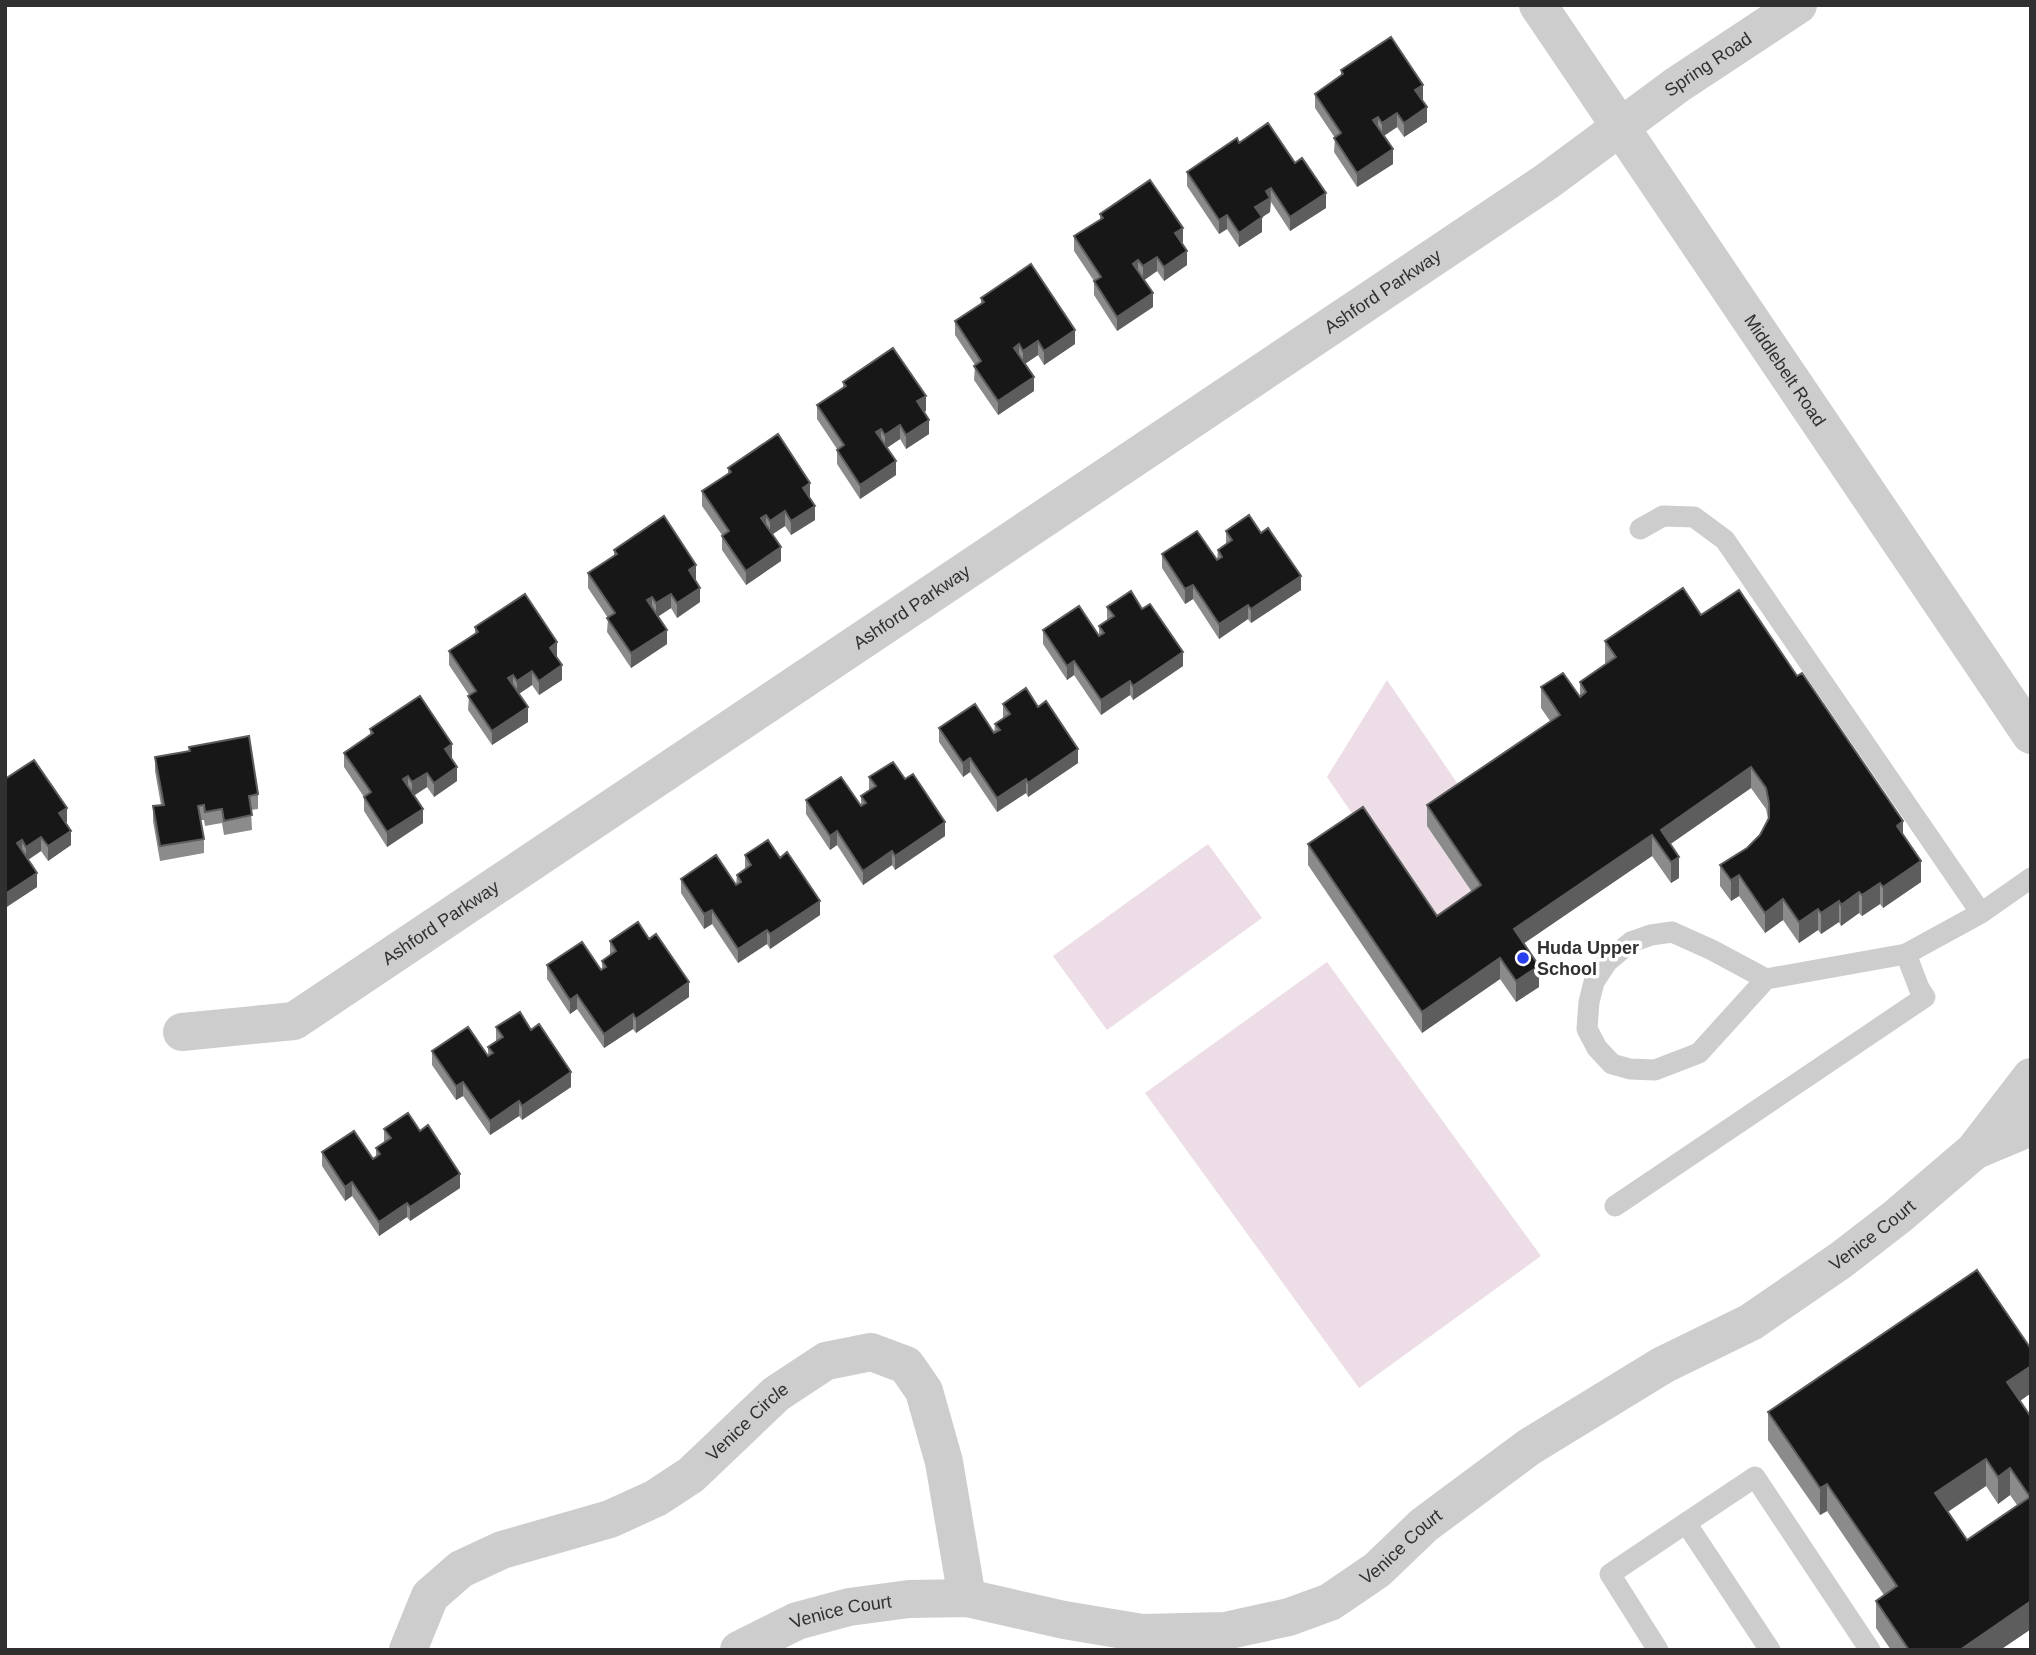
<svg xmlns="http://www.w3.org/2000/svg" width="2036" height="1655" viewBox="0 0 2036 1655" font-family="Arial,sans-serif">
<rect width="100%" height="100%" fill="#fff"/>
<path fill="#eddde6" d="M1387,680L1468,799L1481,906L1437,937L1327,777Z
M1208,844L1262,918L1107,1030L1053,956Z
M1327,962L1541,1256L1359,1388L1145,1093Z"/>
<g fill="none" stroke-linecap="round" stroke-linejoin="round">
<path stroke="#cdcdcd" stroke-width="21" d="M1640,529L1663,516L1694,517L1725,540L1981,913
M1766,979L1699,1053L1655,1070L1630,1069L1612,1064L1597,1048L1587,1029L1589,1002L1594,982L1607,962L1631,942L1651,935L1672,932L1712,950L1766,979L1906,954L1981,913L2031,878
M1615,1206L1925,997L1919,988L1906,954
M1686,1523L1755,1477L1870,1650
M1658,1650L1610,1574L1686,1523L1770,1650"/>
<g stroke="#cdcdcd" stroke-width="38">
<path id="s1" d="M182,1032L294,1021L1546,182L1677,85L1798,5"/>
<path d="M1976,1150L2031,1127"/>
<path id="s2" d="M408,1650L430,1596L461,1569L502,1550L610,1519L656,1498L691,1475L776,1394L826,1361L871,1352L906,1365L924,1391L944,1462L967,1598"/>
<path id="s3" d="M739,1650L797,1621L849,1607L909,1599L967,1598L1064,1620L1142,1633L1225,1631L1289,1617L1330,1602L1377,1570L1424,1525L1529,1447L1663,1365L1751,1322L1841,1260L1898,1216L1974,1151L2031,1077"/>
</g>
<path stroke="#cdcdcd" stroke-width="38" id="s4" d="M1538,5L2031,735"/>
</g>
<path fill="#8b8b8b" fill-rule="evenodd" d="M1341,70L1423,99L1422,100L1427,122L1404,137L1397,127L1384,136L1393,164L1357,187L1334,152L1335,138L1315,108V94L1341,76Z
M1239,143L1326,208L1290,231L1271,202L1270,212L1262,217V232L1239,247L1227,229L1219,234L1187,186V172Z
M1100,214L1183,242L1181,243L1187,265L1164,281L1157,271L1144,280L1153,307L1117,331L1094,295V281L1074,251V236L1100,220Z
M981,298L1075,344L1044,365L1038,355L1025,364L1034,391L998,415L974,380L975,365L955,335V321L981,304Z
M843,382L926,411H924L929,434L906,449L900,439L887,448L896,475L860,499L837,464V449L817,419V405L843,387Z
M728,468L810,497L809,498L815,520L791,535L785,526L772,534L781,561L746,585L722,550V535L702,506V491L728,474Z
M1226,531L1261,533L1301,590L1251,623L1248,619L1219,639L1193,599L1185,604L1162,568V554L1217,560L1218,550L1226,544Z
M614,550L696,579L695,580L700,602L677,618L671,608L658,616L667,644L631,668L607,632L608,618L588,588V573L614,556Z
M1107,607L1142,609L1183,666L1133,700L1130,695L1101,715L1074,675L1067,680L1043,644V630L1099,636V626L1107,621Z
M1701,615L1903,835L1921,882L1883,908L1880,904L1862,916L1859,913L1841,926L1839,922L1821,934L1818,930L1799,943L1783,920L1765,933L1739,896L1731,901L1720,886V865L1747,848L1760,835L1768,819L1766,809L1751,788L1670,844L1679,878L1671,883L1652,856L1523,944L1539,987L1516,1002L1500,979L1422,1033L1308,865V844L1437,916L1472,892L1427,826V805L1550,721L1541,708V687L1580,697V682L1606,664L1605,662V641Z
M475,627L557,656L556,657L562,680L539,695L532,685L519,694L528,722L492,745L468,710L469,695L449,665V651L475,634Z
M1003,704L1038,707L1078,763L1028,797L1026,793L997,812L970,772L963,777L939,742V728L994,733L995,724L1003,718Z
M370,729L452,758L451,759L457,781L434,797L427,787L414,795L423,823L387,847L364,811V797L344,767V753L370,735Z
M189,747L258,794V809L251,810L252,830L224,835L222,823L205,826L204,820H200L204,839V853L160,861L153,821V806L161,805L155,771V757L189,751Z
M869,777L945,836L895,870L892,865L863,885L837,845L830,850L806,814V800L861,806V796L869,791Z
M5,779L67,822L65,823L71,845L48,861L41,851L28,860L37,887L5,908Z
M745,855L780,858L820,915L770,949L767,944L738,963L712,924L704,929L681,893V879L736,885L737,875L745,869Z
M610,941L689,997L636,1033L633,1029L604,1048L577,1009L570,1014L547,979V965L602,970V961L610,955Z
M496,1027L531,1030L571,1087L522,1120L519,1116L490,1135L463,1096L456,1100L432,1065V1051L488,1056V1047L496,1041Z
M384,1129L420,1131L460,1188L410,1221L407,1217L379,1236L352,1196L345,1201L322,1166V1152L373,1159L376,1157V1148L384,1143Z
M2031,1349V1393L2020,1401L2031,1417V1629L2000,1650H1891L1876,1628V1601L1884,1595L1827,1511L1820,1515L1768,1440V1412ZM1986,1486L1998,1504L2010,1495L2017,1505L1967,1540L1948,1512Z"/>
<path fill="#5d5d5d" d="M1423,85V99L1415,104V90Z
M1427,107V122L1404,137V123Z
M1397,113V127L1382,137V123Z
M1378,117V131L1373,120Z
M1393,149V164L1357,187V173Z
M1271,188L1270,212L1255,222V207L1266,191Z
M1326,193V208L1290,231V217Z
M1227,215V229L1219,234V220Z
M1262,217V232L1239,247V233Z
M1183,228V242L1175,247V233Z
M1187,251V265L1164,281V267Z
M1157,257V271L1143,281V266Z
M1138,260V275L1133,264Z
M1153,293V307L1117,331V317Z
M1075,330V344L1044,365V351Z
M1038,341V355L1023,365V351Z
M1019,344V359L1014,348Z
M1034,377V391L998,415V401Z
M926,396V411L917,416V401Z
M929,420V434L906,449V435Z
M900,425V439L885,449V435Z
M881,429V443L876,432Z
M896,461V475L860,499V485Z
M810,483V497L803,502V488Z
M815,506V520L791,535V521Z
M785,511V526L770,536V521Z
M766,515V529L761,518Z
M781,547V561L746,585V571Z
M696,565V579L689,584V570Z
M1301,576V590L1251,623V609Z
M1193,585V599L1185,604V589Z
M700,588V602L677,618V603Z
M671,594V608L656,618V603Z
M652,597V612L647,600Z
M1248,605V619L1219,639V624Z
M667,630V644L631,668V653Z
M557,642V656L550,662V648Z
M1183,652V666L1133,700V686Z
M1074,661V675L1067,680V666Z
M562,665V680L539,695V681Z
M532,671V685L517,695V681Z
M513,675V689L508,678Z
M1130,681V695L1101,715V700Z
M528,707V722L492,745V731Z
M452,744V758L445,763V749Z
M1078,749V763L1028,797V783Z
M970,758V772L963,777V763Z
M457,767V781L434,797V783Z
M1751,767V788L1662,850L1661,830Z
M427,773V787L412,797V782Z
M408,776V790L403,779Z
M1026,779V793L997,812V798Z
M67,808V822L59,827V813Z
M423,809V823L387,847V832Z
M1903,821V842L1897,826Z
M945,822V836L895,870V856Z
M71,831V845L48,861V846Z
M837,831V845L830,850V836Z
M1652,835V856L1514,950V929Z
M41,837V851L26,861V847Z
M22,840V854L17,843Z
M892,851V865L863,885V871Z
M1679,857V878L1671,883V862Z
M1921,861V882L1883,908V887Z
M37,873V887L5,908V894Z
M1739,875V896L1731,901V880Z
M1880,883V904L1862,916V895Z
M1859,892V913L1841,926V905Z
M1783,899V920L1765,933V913Z
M820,901V915L770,949V934Z
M1839,901V922L1821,934V913Z
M1818,909V930L1799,943V922Z
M712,910V924L704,929V914Z
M767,930V944L738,963V949Z
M1500,958V979L1422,1033V1012Z
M1539,966V987L1516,1002V981Z
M689,982V997L636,1033V1019Z
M577,995V1009L570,1014V1000Z
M633,1014V1029L604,1048V1034Z
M571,1072V1087L522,1120V1106Z
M463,1082V1096L456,1100V1086Z
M519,1101V1116L490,1135V1121Z
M460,1174V1188L410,1221V1207Z
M352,1182V1196L345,1201V1187Z
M407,1203V1217L379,1236V1222Z
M2031,1366V1393L2007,1410V1382Z
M1986,1459V1486L1935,1520V1493Z
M2010,1468V1495L1998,1504V1477Z
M1827,1484V1511L1820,1515V1488Z
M2031,1601V1629L2000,1650H1960Z"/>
<path fill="#171717" stroke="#5d5d5d" stroke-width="2" fill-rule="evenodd" d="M1391,37L1423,85L1415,90L1427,107L1404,123L1397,113L1382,123L1378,117L1373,120L1393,149L1357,173L1334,138L1341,133L1315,94L1343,74L1341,70Z
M1268,123L1295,163L1302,158L1326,193L1290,217L1271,188L1266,191L1270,198L1255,207L1262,217L1239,233L1227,215L1219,220L1187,172L1237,138L1239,143Z
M1150,180L1183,228L1175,233L1187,251L1164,267L1157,257L1143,266L1138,260L1133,264L1153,293L1117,317L1094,281L1101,277L1074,236L1103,218L1100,214Z
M1031,264L1075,330L1044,351L1038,341L1023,351L1019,344L1014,348L1034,377L998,401L974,366L981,361L955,321L984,302L981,298Z
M893,348L926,396L917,401L929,420L906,435L900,425L885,435L881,429L876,432L896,461L860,485L837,450L844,445L817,405L846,386L843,382Z
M778,434L810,483L803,488L815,506L791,521L785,511L770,521L766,515L761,518L781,547L746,571L722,536L729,531L702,491L731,472L728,468Z
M1249,515L1261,533L1268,528L1301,576L1251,609L1248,605L1219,624L1193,585L1185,589L1162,554L1197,531L1217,560L1222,557L1218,550L1232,540L1226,531Z
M664,516L696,565L689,570L700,588L677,603L671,594L656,603L652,597L647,600L667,630L631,653L607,618L615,613L588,573L617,554L614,550Z
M1683,588L1701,615L1739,590L1797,676L1802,673L1903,821L1897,826L1921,861L1883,887L1880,883L1862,895L1859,892L1841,905L1839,901L1821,913L1818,909L1799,922L1783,899L1765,913L1739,875L1731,880L1720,865L1747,848L1760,835L1769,818V803L1766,788L1751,767L1661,830L1679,857L1671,862L1652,835L1514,929L1539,966L1516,981L1500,958L1422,1012L1308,844L1363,807L1437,916L1481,885L1427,805L1560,715L1541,687L1563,673L1580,697L1586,692L1580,682L1616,657L1605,641Z
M1131,591L1142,609L1150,604L1183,652L1133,686L1130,681L1101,700L1074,661L1067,666L1043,630L1079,606L1099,636L1104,633L1099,626L1114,616L1107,607Z
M525,594L557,642L550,648L562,665L539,681L532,671L517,681L513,675L508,678L528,707L492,731L468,696L476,691L449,651L478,632L475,627Z
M1026,688L1038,707L1046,701L1078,749L1028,783L1026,779L997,798L970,758L963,763L939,728L975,704L994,733L1000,730L995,724L1010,714L1003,704Z
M420,696L452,744L445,749L457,767L434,783L427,773L412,782L408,776L403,779L423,809L387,832L364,797L371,792L344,753L373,733L370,729Z
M249,736L258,794L249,796L252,815L224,821L222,809L205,812L204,805L198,806L204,839L160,846L153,806L164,805L155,757L190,751L189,747Z
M34,760L67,808L59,813L71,831L48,846L41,837L26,847L22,840L17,843L37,873L5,894V779Z
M893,762L905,779L913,774L945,822L895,856L892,851L863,871L837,831L830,836L806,800L841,777L861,806L866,803L861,796L876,786L869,777Z
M768,840L780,858L787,852L820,901L770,934L767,930L738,949L712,910L704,914L681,879L716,855L736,885L741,882L737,875L751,865L745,855Z
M638,922L649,939L656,934L689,982L636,1019L633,1014L604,1034L577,995L570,1000L547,965L582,942L601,970L606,967L602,961L616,951L610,941Z
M520,1012L531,1030L539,1024L571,1072L522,1106L519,1101L490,1121L463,1082L456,1086L432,1051L468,1027L488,1056L493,1053L488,1047L503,1037L496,1027Z
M408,1113L420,1131L428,1125L460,1174L410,1207L407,1203L379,1222L352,1182L345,1187L322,1152L354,1131L373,1159L380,1154L376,1148L391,1138L384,1129Z
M1977,1270L2031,1349V1366L2007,1382L2031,1417V1601L1960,1650H1909L1876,1601L1897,1586L1827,1484L1820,1488L1768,1412ZM1986,1459L1998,1477L2010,1468L2030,1497L1967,1540L1935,1493Z"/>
<circle fill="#293eef" stroke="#fff" stroke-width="2.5" cx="1523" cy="958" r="7"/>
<g text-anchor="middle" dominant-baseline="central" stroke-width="7" stroke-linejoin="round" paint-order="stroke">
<g font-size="18" fill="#303030" stroke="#fff">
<text stroke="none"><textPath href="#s1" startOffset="1820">Spring Road</textPath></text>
<text stroke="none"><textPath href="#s1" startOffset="1423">Ashford Parkway</textPath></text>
<text stroke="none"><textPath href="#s4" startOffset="441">Middlebelt Road</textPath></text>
<text stroke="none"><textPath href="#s1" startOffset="856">Ashford Parkway</textPath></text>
<text stroke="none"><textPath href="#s1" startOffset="289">Ashford Parkway</textPath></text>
<text stroke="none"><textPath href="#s3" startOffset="1265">Venice Court</textPath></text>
<text stroke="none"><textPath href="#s2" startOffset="427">Venice Circle</textPath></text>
<text stroke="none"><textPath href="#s3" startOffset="698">Venice Court</textPath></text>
<text stroke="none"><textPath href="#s3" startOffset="110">Venice Court</textPath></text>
</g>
<g font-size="18" font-weight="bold" fill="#303030" stroke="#fff" text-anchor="start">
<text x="1537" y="948">Huda Upper<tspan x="1537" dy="21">School</tspan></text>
</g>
</g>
<rect width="2036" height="1655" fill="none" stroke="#303030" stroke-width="14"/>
</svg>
